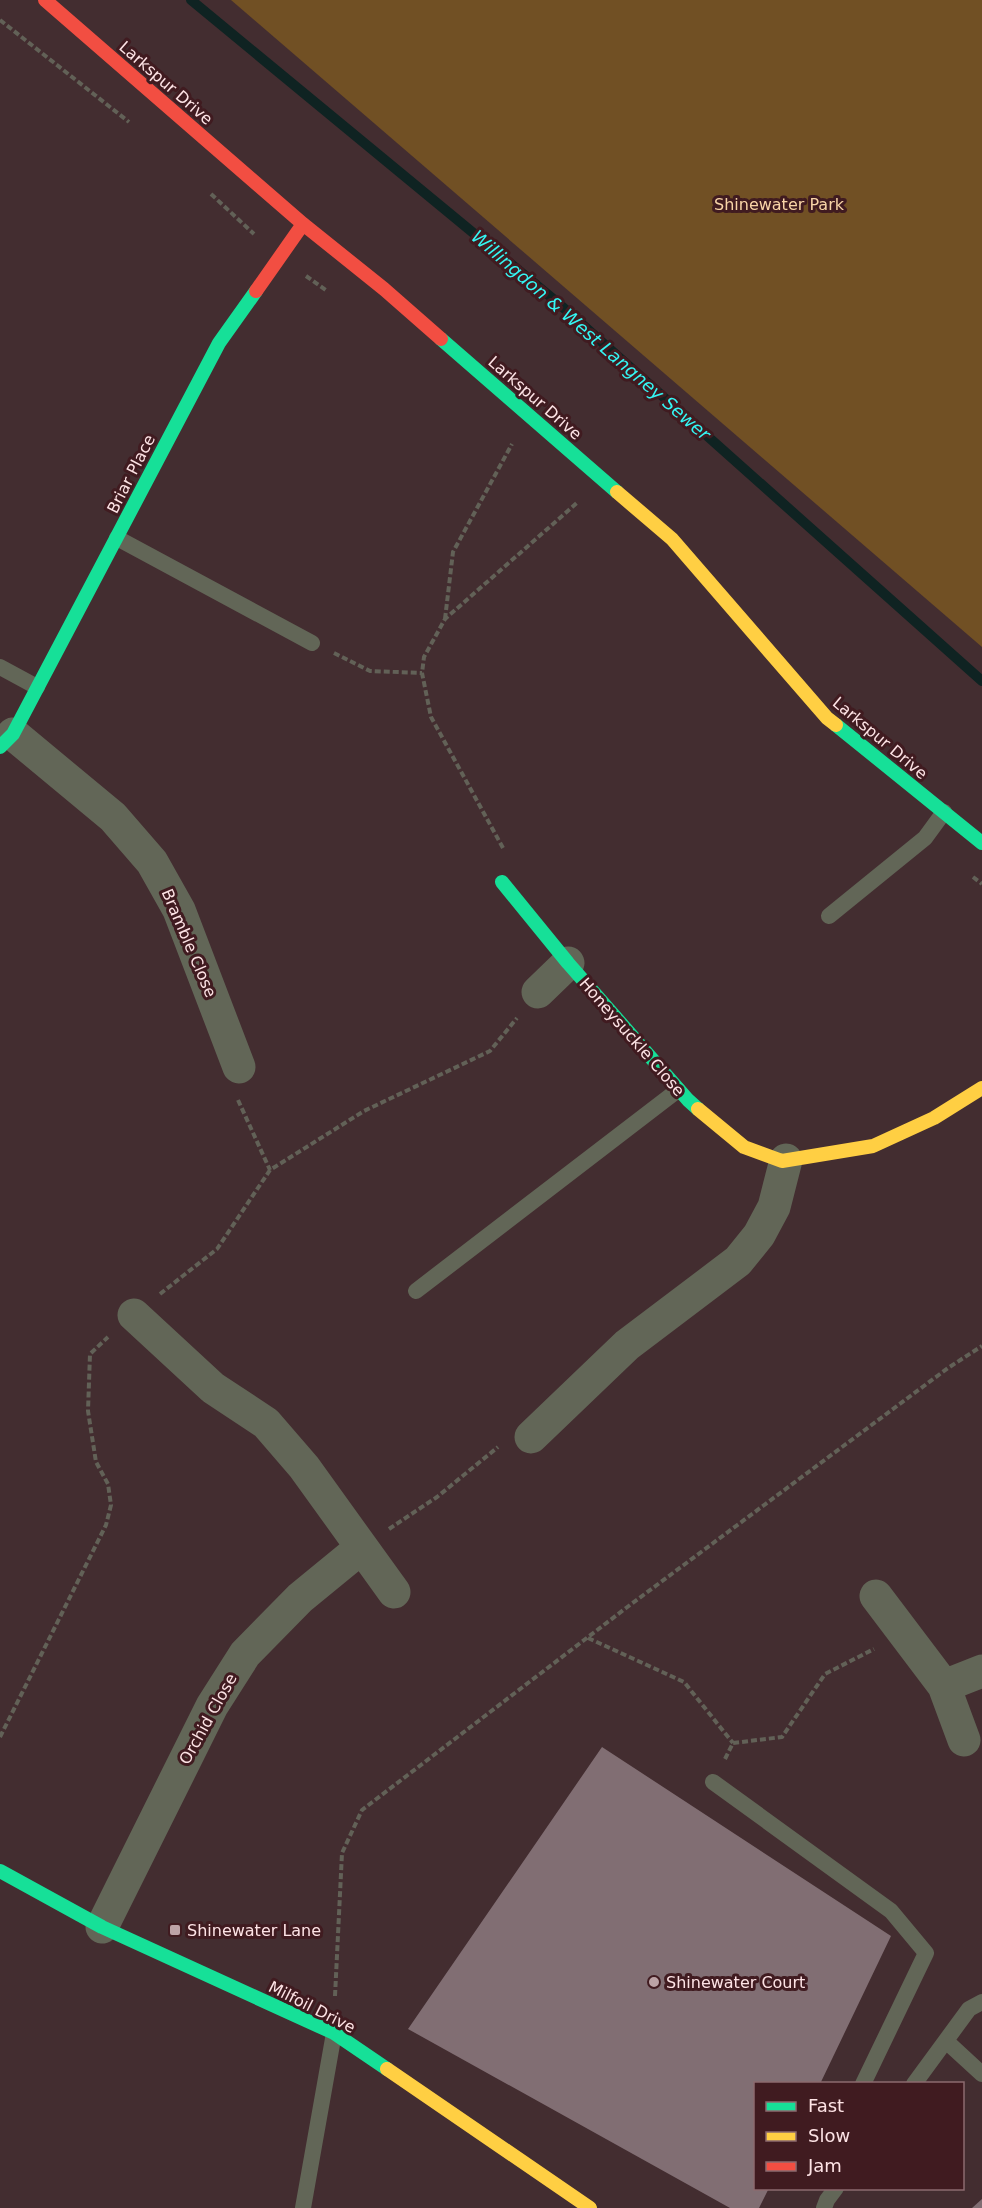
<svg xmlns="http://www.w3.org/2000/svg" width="982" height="2208" viewBox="0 0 982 2208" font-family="'DejaVu Sans',sans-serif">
<rect width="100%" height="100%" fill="#432d30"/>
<path fill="#715024" d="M231,0H982V647Z"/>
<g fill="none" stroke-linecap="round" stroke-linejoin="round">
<path stroke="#0f2322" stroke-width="10" d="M191,0L557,302L982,681"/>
</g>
<path fill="#816e73" d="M602,1747L891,1936L820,2084H756V2188H769L759,2208H730L408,2029Z
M982,2199V2208H972Z"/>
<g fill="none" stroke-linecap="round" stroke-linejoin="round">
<path stroke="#626157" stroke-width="4" stroke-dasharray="6 3" stroke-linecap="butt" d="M0,20L129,122
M211,194L254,234
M306,276L327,291
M445,619L453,552L512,444
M334,653L370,671L422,673
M503,848L431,717L422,673L424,657L445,619L578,502
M973,877L982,884
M238,1100L270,1170
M160,1294L217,1249L270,1170L364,1111L490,1051L517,1018
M389,1529L437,1497L498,1447
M588,1638L684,1682L733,1743
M0,1737L106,1525L111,1505L108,1484L96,1462L88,1411L90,1354L108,1337
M725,1759L733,1743L782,1737L825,1674L874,1649
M335,1996L342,1853L362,1810L626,1608L948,1368L982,1346"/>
<path stroke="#626657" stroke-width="16" d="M117,538L312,643
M0,667L37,687
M829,916L925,838L944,812
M416,1291L678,1090
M713,1782L891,1911L926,1953L863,2084
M946,2041L982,2074
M914,2084L969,2009L982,2002
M303,2208L334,2033
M824,2208L827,2200L836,2188"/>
<path stroke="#626657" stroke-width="33" d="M13,734L113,817L152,862L179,910L239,1067
M538,992L568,963
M134,1315L213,1388L266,1423L304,1467L394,1592
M531,1437L627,1345L738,1261L759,1235L774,1207L786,1160
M876,1596L944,1686L964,1740
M944,1686L982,1671
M102,1927L212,1706L245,1654L300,1598L361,1548"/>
<path stroke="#16e098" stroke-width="14" d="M441,339L617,492
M836,725L982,843
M0,747L13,734L219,343L256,291
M502,882L568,963L688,1100L698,1109
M0,1871L102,1927L334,2033L387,2069"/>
<path stroke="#ffcf43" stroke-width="14" d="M617,492L672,539L827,718L836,725
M698,1109L744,1147L782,1161L873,1146L934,1118L982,1088
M387,2069L590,2208"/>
<path stroke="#f24e42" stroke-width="14" d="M45,0L303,224L384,289L441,339
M256,291L303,224"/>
</g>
<g fill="#bca3a6" stroke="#401b20" stroke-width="2">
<rect x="169" y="1924" width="12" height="12" rx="3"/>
<circle cx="654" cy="1982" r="6"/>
</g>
<g text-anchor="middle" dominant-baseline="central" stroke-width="6" stroke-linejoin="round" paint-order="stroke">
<g font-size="16" fill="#fde3e5" stroke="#401b20">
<text transform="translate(166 83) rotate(41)">Larkspur Drive</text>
<text transform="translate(535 398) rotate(41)">Larkspur Drive</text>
<text transform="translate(131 474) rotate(-63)">Briar Place</text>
<text transform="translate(880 738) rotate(40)">Larkspur Drive</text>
<text transform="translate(189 943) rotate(67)">Bramble Close</text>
<text transform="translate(632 1037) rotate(49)">Honeysuckle Close</text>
<text transform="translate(208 1719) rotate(-61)">Orchid Close</text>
<text transform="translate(312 2007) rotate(27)">Milfoil Drive</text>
</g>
<g font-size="16" fill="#f8d4a7" stroke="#401b20">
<text x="779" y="204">Shinewater Park</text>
</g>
<g font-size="16" fill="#fde3e5" stroke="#401b20" text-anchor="start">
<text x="187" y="1930">Shinewater Lane</text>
<text x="666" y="1982">Shinewater Court</text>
</g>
<g font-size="18" font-style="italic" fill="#34f6f3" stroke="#401b20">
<text transform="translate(591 335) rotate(41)">Willingdon &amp; West Langney Sewer</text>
</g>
</g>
<rect x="754" y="2082" width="210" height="108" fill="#401b20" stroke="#8c6b6f" stroke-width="1.5"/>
<rect x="766" y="2102" width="30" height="9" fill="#16e098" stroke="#8c6b6f" stroke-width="1.5"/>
<text x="808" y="2112" font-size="18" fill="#fde3e5">Fast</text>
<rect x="766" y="2132" width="30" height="9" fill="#ffcf43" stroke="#8c6b6f" stroke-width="1.5"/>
<text x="808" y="2142" font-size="18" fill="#fde3e5">Slow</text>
<rect x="766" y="2162" width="30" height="9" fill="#f24e42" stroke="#8c6b6f" stroke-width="1.5"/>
<text x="808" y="2172" font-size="18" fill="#fde3e5">Jam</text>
</svg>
